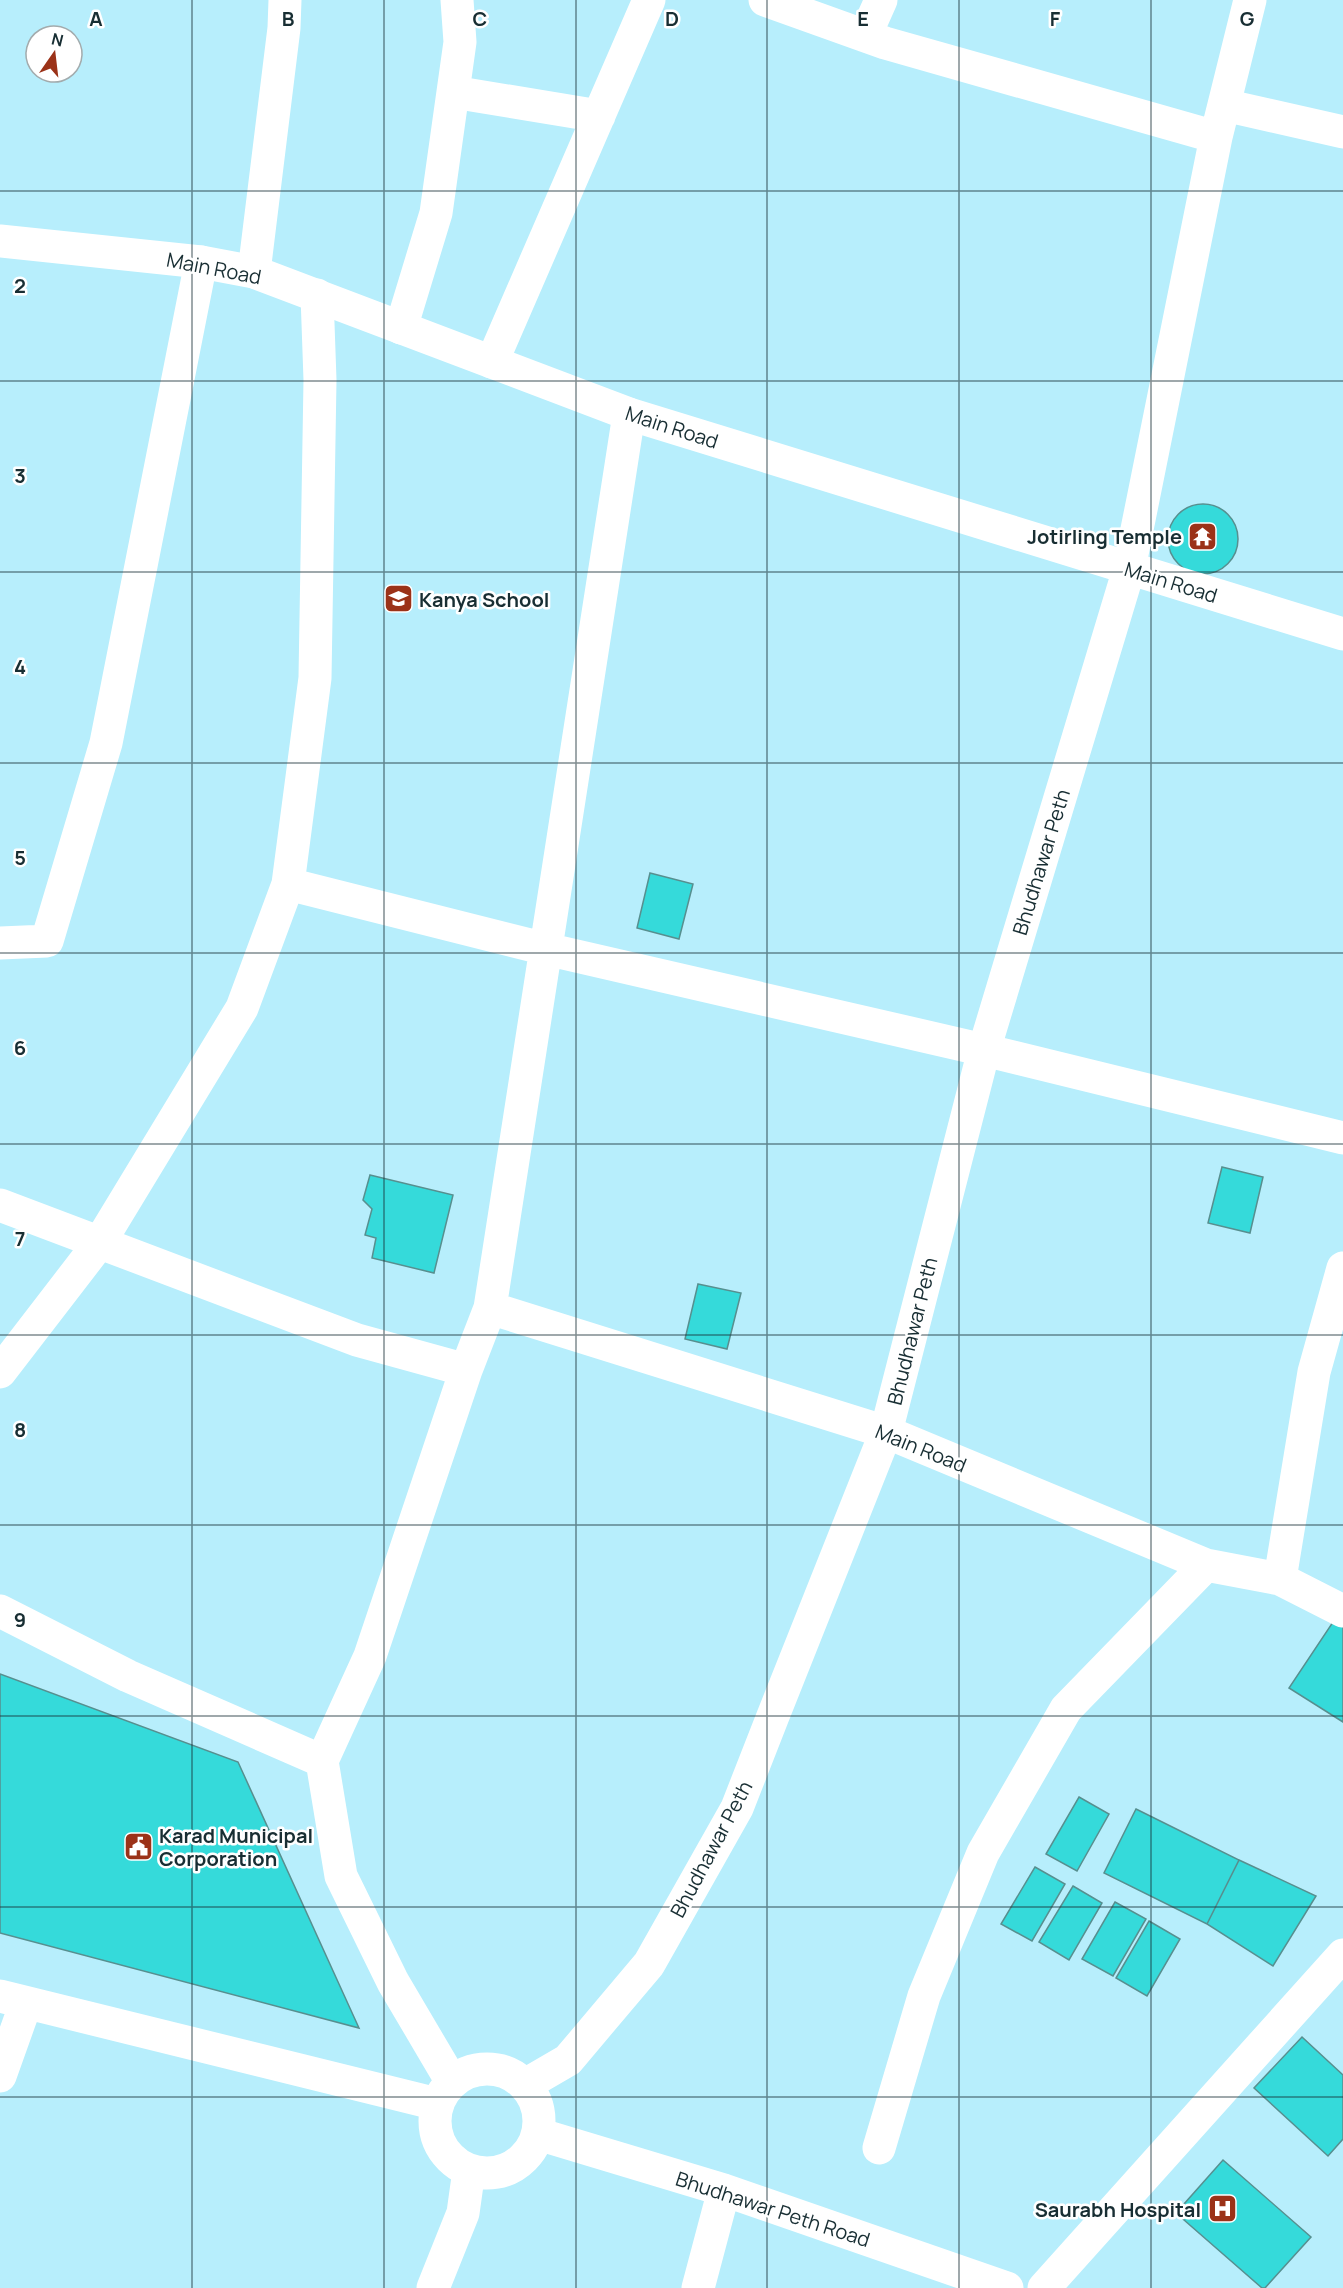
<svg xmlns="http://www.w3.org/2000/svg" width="1343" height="2288" viewBox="0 0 1343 2288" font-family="Manrope,sans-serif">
<rect width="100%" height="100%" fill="#b7eefc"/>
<path fill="#35dada" stroke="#578f8f" stroke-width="1.5" d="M1168 539a35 35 0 1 1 70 0a35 35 0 1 1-70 0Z
M650,873L693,884L679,939L637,928Z
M1222,1167L1263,1177L1250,1233L1208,1223Z
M370,1175L453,1195L434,1273L372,1258L376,1238L365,1235L372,1209L363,1200Z
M698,1284L741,1293L727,1349L685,1339Z
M1337,1616L1343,1620V1722L1289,1688Z
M0,1674L238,1762L359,2028L0,1933Z
M1079,1797L1109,1814L1077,1871L1046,1854Z
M1136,1809L1239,1860L1207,1924L1104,1873Z
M1239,1860L1316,1896L1273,1966L1207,1924Z
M1035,1867L1065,1884L1032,1941L1001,1924Z
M1073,1886L1102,1903L1069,1960L1039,1942Z
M1115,1902L1146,1919L1113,1976L1082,1959Z
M1149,1921L1180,1939L1147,1996L1116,1978Z
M1302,2037L1343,2075V2139L1328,2156L1254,2088Z
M1223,2160L1311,2237L1265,2288H1262L1176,2213Z"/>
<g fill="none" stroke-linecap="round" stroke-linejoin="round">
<path stroke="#fff" stroke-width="33" d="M765,0L885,43L1216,137
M865,36L881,0
M453,92L599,116
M1224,105L1343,132
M254,272L284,28L285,0
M401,328L436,213L460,42L457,0
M492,362L649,0
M1129,569L1216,137L1250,0
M288,884L546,949L984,1050L1343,1138
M0,943L47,941L106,743L201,262
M0,1205L357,1340L466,1370
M490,1308L886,1432L1206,1565L1280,1579L1343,1611
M0,1372L100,1242L242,1008L288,884L315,678L320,380L317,295
M1280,1579L1314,1372L1343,1268
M0,1611L128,1676L322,1761
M0,1996L437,2104
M0,2076L26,2003
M452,2082L393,1982L341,1876L322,1761L370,1656L466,1370L490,1308L629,414
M538,2134L724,2190L1007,2288
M879,2148L924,1996L983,1853L1066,1709L1206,1565
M698,2288L724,2190
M1044,2288L1343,1955"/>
<path stroke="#fff" stroke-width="33" d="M0,241L201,262L254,272L629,414L1343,634
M435 2121a52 52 0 1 1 104 0a52 52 0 1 1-104 0Z
M525,2085L568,2060L649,1964L737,1808L773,1716L886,1432L984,1050L1129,569
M433,2288L463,2213L469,2170"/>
</g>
<path fill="none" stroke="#182e33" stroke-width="1.5" stroke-opacity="0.55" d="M192,0V2288M384,0V2288M576,0V2288M767,0V2288M959,0V2288M1151,0V2288M0,191H1343M0,381H1343M0,572H1343M0,763H1343M0,953H1343M0,1144H1343M0,1335H1343M0,1525H1343M0,1716H1343M0,1907H1343M0,2097H1343"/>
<defs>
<symbol id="temple-square" viewBox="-11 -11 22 22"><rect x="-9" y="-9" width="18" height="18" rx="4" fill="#9b3218" stroke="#fff"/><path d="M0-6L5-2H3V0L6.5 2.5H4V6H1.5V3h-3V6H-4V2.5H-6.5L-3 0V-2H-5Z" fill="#fff"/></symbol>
<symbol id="university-square" viewBox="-11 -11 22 22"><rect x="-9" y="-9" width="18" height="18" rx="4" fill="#9b3218" stroke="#fff"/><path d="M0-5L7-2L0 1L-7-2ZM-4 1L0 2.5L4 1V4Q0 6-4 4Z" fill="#fff"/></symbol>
<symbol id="civic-square" viewBox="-11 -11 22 22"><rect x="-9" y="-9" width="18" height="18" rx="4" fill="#9b3218" stroke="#fff"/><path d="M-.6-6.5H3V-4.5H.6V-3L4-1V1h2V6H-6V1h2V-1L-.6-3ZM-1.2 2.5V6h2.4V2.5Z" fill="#fff"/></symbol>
<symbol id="hospital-square" viewBox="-11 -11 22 22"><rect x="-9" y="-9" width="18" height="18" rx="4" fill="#9b3218" stroke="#fff"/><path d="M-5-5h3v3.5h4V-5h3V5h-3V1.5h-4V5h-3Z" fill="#fff"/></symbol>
</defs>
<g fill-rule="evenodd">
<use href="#temple-square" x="1186" y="520" width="33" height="33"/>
<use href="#university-square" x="382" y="582" width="33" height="33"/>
<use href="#civic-square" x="122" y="1830" width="33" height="33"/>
<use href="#hospital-square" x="1206" y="2192" width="33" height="33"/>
</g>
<g text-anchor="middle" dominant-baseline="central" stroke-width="5" stroke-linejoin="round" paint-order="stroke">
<g font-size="20" fill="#182e33" stroke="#fff">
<text transform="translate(214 268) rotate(11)">Main Road</text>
<text transform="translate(672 427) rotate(18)">Main Road</text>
<text transform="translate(1171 582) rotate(17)">Main Road</text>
<text transform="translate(1041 862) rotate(-73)">Bhudhawar Peth</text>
<text transform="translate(912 1331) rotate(-76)">Bhudhawar Peth</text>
<text transform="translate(921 1448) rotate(22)">Main Road</text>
<text transform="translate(711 1849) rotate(-62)">Bhudhawar Peth</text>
<text transform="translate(773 2209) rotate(18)">Bhudhawar Peth Road</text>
</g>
<g font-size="20" font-weight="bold" fill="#182e33" stroke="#fff" text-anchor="end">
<text x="1182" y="536">Jotirling Temple</text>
<text x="419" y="599" text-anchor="start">Kanya School</text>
<text x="159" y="1835" text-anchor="start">Karad Municipal<tspan x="159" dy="23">Corporation</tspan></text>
<text x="1201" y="2209">Saurabh Hospital</text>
</g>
</g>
<g font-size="20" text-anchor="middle" font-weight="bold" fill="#182e33" stroke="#fff" stroke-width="5" stroke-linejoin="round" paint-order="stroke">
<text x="96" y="26">A</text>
<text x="288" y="26">B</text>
<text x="480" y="26">C</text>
<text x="672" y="26">D</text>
<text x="863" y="26">E</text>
<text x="1055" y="26">F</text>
<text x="1247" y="26">G</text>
<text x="20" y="293">2</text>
<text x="20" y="483">3</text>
<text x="20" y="674">4</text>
<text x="20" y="865">5</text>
<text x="20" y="1055">6</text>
<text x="20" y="1246">7</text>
<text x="20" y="1437">8</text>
<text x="20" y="1627">9</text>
</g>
<g transform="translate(54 54) rotate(14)"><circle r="28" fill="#ffffff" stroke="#a3abad" stroke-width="1.5"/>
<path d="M0-4.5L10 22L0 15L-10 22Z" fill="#9b3218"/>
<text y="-9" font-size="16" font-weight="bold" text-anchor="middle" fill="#182e33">N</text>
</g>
</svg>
